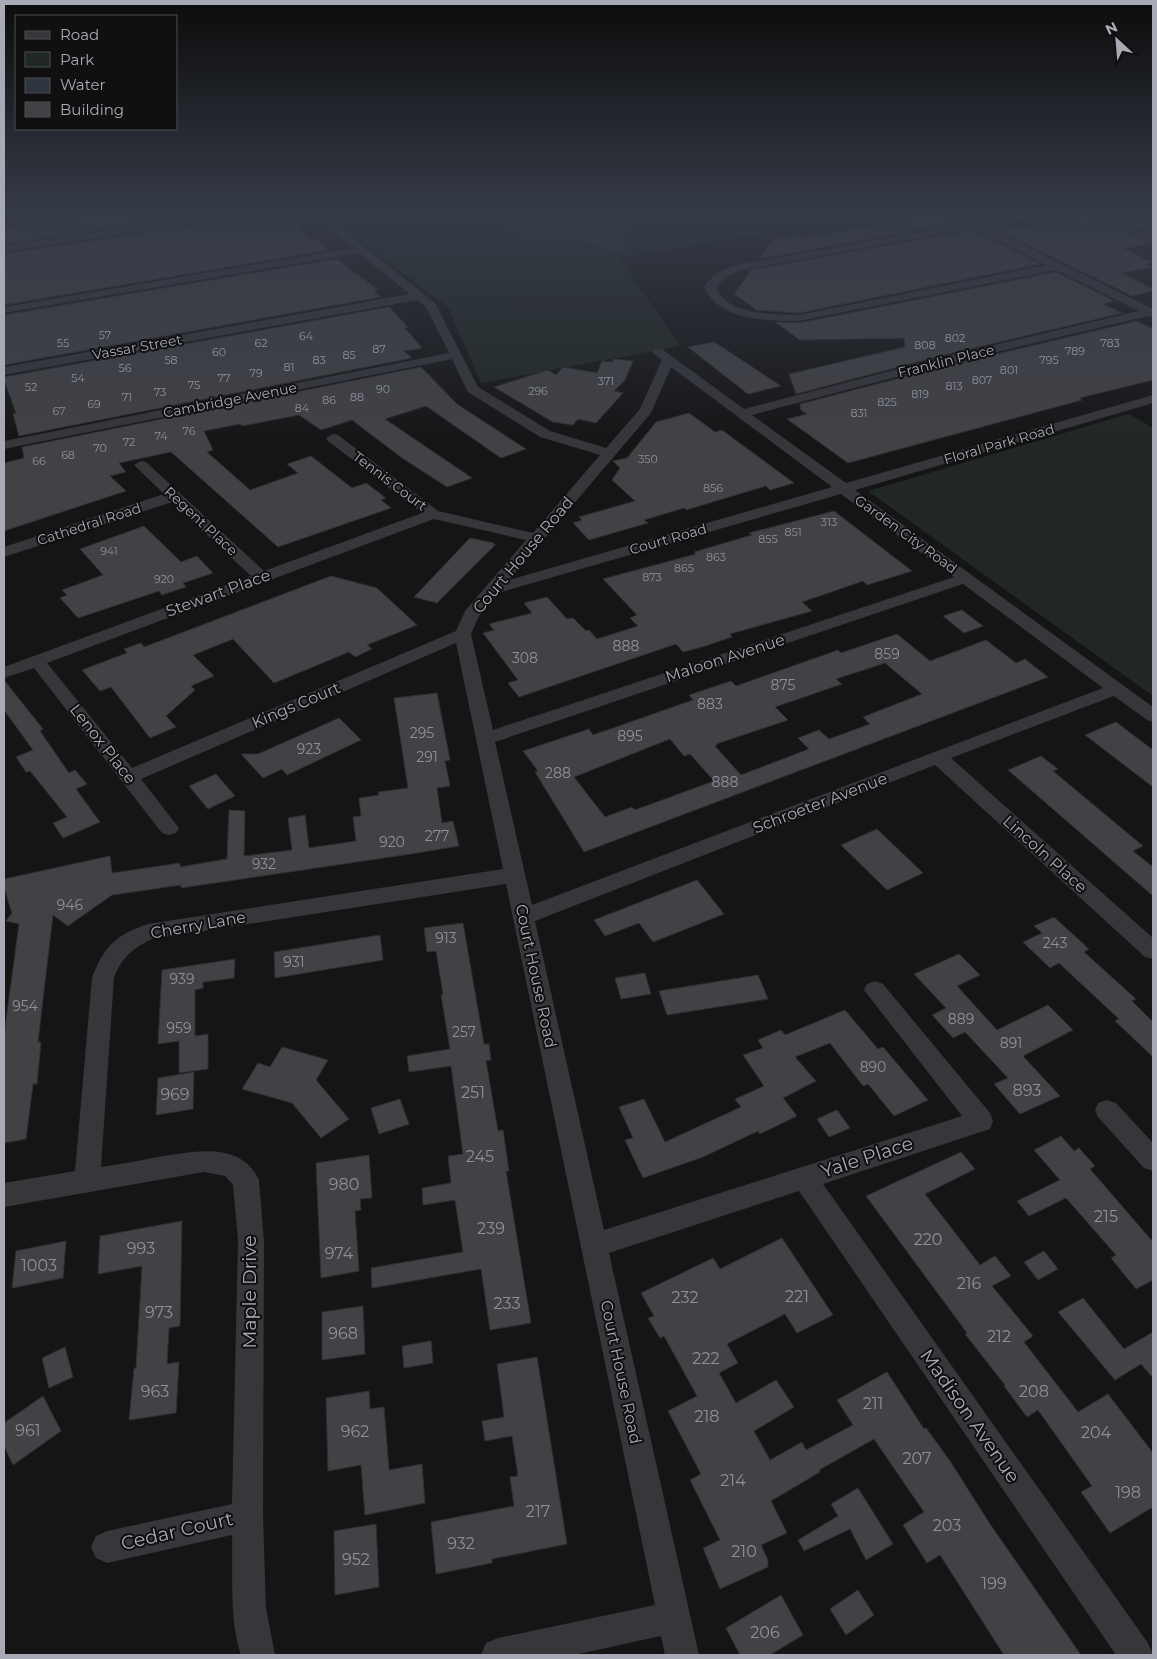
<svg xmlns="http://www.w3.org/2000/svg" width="1157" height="1659" viewBox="0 0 1157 1659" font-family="Montserrat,sans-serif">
<rect width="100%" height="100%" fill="#151516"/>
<path fill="#212823" d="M216,211H239L4,247V243Z
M320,211H899L619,258L680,346L481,383L448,307Z
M1129,414L1153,428V696L868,491Z"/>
<path fill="#2f353e" d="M466,211H619L635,221L624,228L625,251L615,252L569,238L532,241L525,239L497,218L476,215Z"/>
<path fill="#424246" stroke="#302f32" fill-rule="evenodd" d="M111,211H215V212L4,244V227Z
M903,211H978L991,217L759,259L773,240L799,235L803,238L910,219L906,216L912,215Z
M1111,211H1127L1153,222V234L1103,212Z
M288,215L309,239L314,238L328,250L4,305V254L216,222V226Z
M1087,215L1149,243L1124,249L1152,262L1145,264L1153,267L1121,273L1153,289V291L1132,296L991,227L1005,224L1015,229Z
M973,230L1040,264L799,313L757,310L734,294L751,270Z
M337,259L378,290L374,291L380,297L4,365V315Z
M1056,272L1114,301L1103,304L1122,313L944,355L796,394L789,374L905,347L904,338L800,340L775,322L799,323Z
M389,307L408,327L405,328L422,348L404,351L412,358L19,436L13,414L16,413L4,380V377Z
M1137,321L1153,329V380L1079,398L1082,400L848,463L787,419L807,414L801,410L800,404L946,366Z
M714,342L728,351L781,386L748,394L688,347Z
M614,359L633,361L625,380L614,391L623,393L596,423L578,419L573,425L553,422L494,387L548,370L556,375L563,367L597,373L602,361L612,362Z
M421,367L457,404L526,449L501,458L426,406L385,419L472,478L447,487L402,458L352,420L321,430L299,415L242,426L240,424L204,431L213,450L207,452L250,490L298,473L287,464L311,456L352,488L366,483L386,498L381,500L391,508L278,547L171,452L119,463L126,472L110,476L126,491L4,531V463L24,458L22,447Z
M689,413L715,432L722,430L794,483L770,490L766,486L686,510L684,508L644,520L648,523L589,540L573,523L582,520L579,517L635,501L612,480L620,468L613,461L627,458L656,422Z
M834,511L912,571L867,585L863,581L802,602L812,611L730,634L732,637L702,647L683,652L676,644L519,697L508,683L518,680L483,633L494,630L489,624L532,613L524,603L547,597L567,619L573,618L586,631L589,630L597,639L638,626L630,618L637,615L603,579L696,554L694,552L752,535L749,533Z
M144,526L181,562L197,556L213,573L183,583L186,587L162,595L159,591L78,618L60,598L67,595L62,590L103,575L80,549Z
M470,538L494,543L492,545L496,544L437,603L414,597Z
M331,576L377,588L417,625L367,645L372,649L355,657L349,652L274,683L233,639L193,655L214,676L191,686L195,690L166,716L176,727L150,738L111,687L100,691L82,670L127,653L124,649L141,643L144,647Z
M962,610L983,626L964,633L943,616Z
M897,634L930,661L986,640L1016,663L1025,659L1048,677L584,852L535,772L538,771L523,751L589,729L593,735L693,700L689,695L731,681L736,686L838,650L841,653ZM885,663L922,694L863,717L870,724L829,739L819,730L798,738L809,749L741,775L715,746L717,745L716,744L788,720L775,707L842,684L836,679ZM670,739L684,756L690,754L714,781L635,810L632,807L605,817L574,777Z
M4,680L43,729L40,731L69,773L75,770L87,784L76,789L100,822L63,838L53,823L67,817L30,771L26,772L16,757L33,750L4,710Z
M437,693L450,760L445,761L450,786L437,788L442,823L453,821L459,846L411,854L181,888V885L112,895L68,926L53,915L38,1042H41L37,1084H33L26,1139L4,1143V1035L19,924L6,921L12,913L4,888V879L110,856L112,873L180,863V867L227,859L229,810L245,811L244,856L292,850L288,818L305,815L309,848L356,841L353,817L361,816L359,798L379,795L378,792L408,788L394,698Z
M339,718L361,740L287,775L282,769L263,778L241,754H258Z
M1116,722L1153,750V787L1085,735Z
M1041,756L1058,769L1053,771L1143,846L1133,851L1153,867V896L1008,770Z
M216,774L235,796L208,809L189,786Z
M877,829L923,873L887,890L841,845Z
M697,880L724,914L653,942L639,923L605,936L594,920Z
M1054,917L1089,949L1084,952L1136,999L1132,1001L1153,1022V1057L1115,1021L1119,1019L1059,963L1050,968L1023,942L1042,933L1034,926Z
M463,923L484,1044H489L491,1060L486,1061L498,1131L503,1130L509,1171H506L531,1323L490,1330L481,1269L372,1288L371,1268L463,1252L455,1200L423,1205L422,1188L451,1183L448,1156L463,1154L451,1066L409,1072L407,1056L450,1049L441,995L443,994L436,951L427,952L424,928Z
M380,935L383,960L275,978L274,952Z
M959,954L980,975L957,986L997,1030L1048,1005L1073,1030L1023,1056L1060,1096L1020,1114L994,1084L1008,1078L965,1032L953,1038L932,1015L946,1008L914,974Z
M235,959L234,978L203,982V988L195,990V1036L208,1034V1069L179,1073V1041L158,1044L162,970Z
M645,973L651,994L621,999L615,978Z
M758,975L768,999L667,1015L659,991Z
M845,1010L878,1049L883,1047L928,1100L894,1116L868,1084L863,1086L830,1043L795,1057L816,1081L783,1098L797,1116L760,1134L758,1131L703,1157L643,1178L625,1140L633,1138L619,1107L644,1099L665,1142L741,1107L735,1099L764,1086L743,1055L763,1048L758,1040L781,1030L785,1035Z
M282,1047L328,1060L316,1080L349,1119L321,1138L292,1103L242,1089L258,1063L270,1067Z
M194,1072L193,1109L156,1115L158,1078Z
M400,1099L409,1124L379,1134L371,1108Z
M837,1110L850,1128L829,1137L817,1119Z
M1061,1136L1074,1151L1079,1148L1095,1166L1090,1169L1153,1242V1280L1136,1289L1111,1258L1116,1255L1066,1198L1029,1216L1017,1201L1060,1180L1034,1150Z
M961,1152L975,1169L925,1194L980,1265L995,1256L1011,1276L992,1286L1033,1336L1024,1342L1078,1412L1108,1394L1153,1453V1507L1110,1533L1081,1492L1092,1486L1038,1410L1027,1417L1004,1386L1005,1385L965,1334L967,1333L866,1196Z
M369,1155L372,1198L360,1199L361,1210L355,1211L359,1271L321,1278L316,1163Z
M182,1221L180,1326L169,1328L167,1364L179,1362L176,1413L129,1420L134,1369L136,1368L142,1266L98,1274L100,1236Z
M782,1238L833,1315L797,1333L785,1314L727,1344L738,1363L719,1373L736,1403L776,1380L794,1407L754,1431L770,1460L802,1442L806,1450L853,1425L837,1400L887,1372L924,1429L926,1428L950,1461L990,1524L1081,1655H1004L940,1555L927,1563L903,1525L924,1512L874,1439L819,1470L820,1472L771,1501L787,1533L761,1545L768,1560V1567L720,1589L703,1548L720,1540L690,1480L701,1474L668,1411L697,1396L664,1336L660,1338L648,1318L654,1316L641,1293L713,1258L720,1269Z
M66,1241L63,1278L12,1288L16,1251Z
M1044,1251L1058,1269L1038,1280L1024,1262Z
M1083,1298L1124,1349L1153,1332V1378L1141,1364L1115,1380L1058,1312Z
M363,1306L365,1354L322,1360V1312Z
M431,1341L433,1363L404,1368L402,1346Z
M65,1347L73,1377L49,1388L42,1358Z
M537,1357L567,1544L492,1559V1563L436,1574L431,1522L514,1506L510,1477L518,1476L512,1436L485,1441L482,1421L504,1417L497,1364Z
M369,1391L370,1409L384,1407L389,1470L422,1464L425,1503L365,1515L361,1465L328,1471L326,1398Z
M43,1396L61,1431L13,1465L4,1446V1423Z
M858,1488L893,1544L866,1560L850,1529L804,1551L798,1540L838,1516L831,1504Z
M376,1524L379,1587L335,1595L334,1531Z
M858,1590L874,1615L846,1635L830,1609Z
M781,1595L803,1635L770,1655H740L726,1628Z"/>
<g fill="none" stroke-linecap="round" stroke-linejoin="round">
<path fill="#36363b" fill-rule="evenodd" d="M236,211H259L254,214L4,252V246Z
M307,211H318L435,303L478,387L550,431L606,448L640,409L662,360L652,352L654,349H662L744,409L944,357L1139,311L1056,270L799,321C767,321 719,321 704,287C713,274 722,269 737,265L1037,211H1057L1052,214L985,226L1153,309V317L1148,316L946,364L752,415L846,483L1153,395V403L855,490L1153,707V722L1147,720L1114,696L951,758L1153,938V959L1145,957L935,765L535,921L604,1230L962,1116L864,990L867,984L875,981L883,984L990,1113L993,1121L990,1129L823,1184L1148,1643L1153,1655H1116L799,1191L609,1253L699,1655H665L661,1636L574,1655H481L486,1643L498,1638L655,1605L506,884L152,939C133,948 121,958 114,978L101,1167C120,1164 139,1161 158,1157C193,1152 240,1140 259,1180L264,1241L263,1516L266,1608L275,1655H241C229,1621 233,1572 232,1535L107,1563L96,1558L91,1547L96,1536L107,1531L232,1504L238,1241L233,1185L225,1176L204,1172L4,1207V1183L75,1171L92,978C103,948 116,934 148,924L503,869L456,643L141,779L179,828L176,833L169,835L162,833L34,668L4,678V667L251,576L172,502L4,557V547L164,494L134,465L141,461L146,462L264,571L422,513L328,441L326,438L333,434L338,435L438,511L533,533L600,455L540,437L468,392L452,359L4,449V441L449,353L426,307L417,300L4,375V367L410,294L359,253L4,313V307L353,248ZM973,228L1046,265L799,315C772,314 728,316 716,287L727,276L743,270ZM671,367L832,487L509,580L651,413ZM841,494L954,577L493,730L471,634L479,616L498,593ZM434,519L526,540L465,611L456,631L132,768L47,663ZM963,584L1103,688L532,905L495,742Z
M1082,211H1095L1153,236V243Z
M1107,1100L1116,1103L1153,1143V1171L1144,1168L1098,1117L1095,1110L1098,1103Z"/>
</g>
<linearGradient id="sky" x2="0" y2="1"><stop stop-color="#0c0c0c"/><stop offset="0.48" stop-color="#353b47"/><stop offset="1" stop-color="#353b47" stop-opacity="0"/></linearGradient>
<rect width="1157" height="443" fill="url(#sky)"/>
<g text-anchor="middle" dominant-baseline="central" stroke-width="4" stroke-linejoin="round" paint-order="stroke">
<g font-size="11" fill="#8e9099">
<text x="105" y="335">57</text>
<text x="306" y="336">64</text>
<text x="955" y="338">802</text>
<text x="63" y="343">55</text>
<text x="261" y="343">62</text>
<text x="1110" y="343">783</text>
<text x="925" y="345">808</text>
<text x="379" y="349">87</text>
<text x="1075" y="351">789</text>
<text x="219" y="352">60</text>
<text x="349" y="355">85</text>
<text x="171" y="360">58</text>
<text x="319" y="360">83</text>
<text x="1049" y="360">795</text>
<text x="289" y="367">81</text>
<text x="125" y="368">56</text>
<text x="1009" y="370">801</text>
<text x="256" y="373">79</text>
<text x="78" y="378">54</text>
<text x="224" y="378">77</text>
<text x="982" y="380">807</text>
<text x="606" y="381">371</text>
<text x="194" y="385">75</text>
<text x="954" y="386">813</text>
<text x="31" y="387">52</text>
<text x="383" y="389">90</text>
<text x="538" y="391">296</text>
<text x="160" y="392">73</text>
<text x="920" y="394">819</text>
<text x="127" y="397">71</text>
<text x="357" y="397">88</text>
<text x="329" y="400">86</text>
<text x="887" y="402">825</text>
<text x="94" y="404">69</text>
<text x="302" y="408">84</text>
<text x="59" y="411">67</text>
<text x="859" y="413">831</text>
<text x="189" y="431">76</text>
<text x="161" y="436">74</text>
<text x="129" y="442">72</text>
<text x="100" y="448">70</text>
<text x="68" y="455">68</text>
<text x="648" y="459">350</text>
<text x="39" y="461">66</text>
<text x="713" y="488">856</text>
<text x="829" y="522">313</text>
<text x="793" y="532">851</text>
<text x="768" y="539">855</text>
<text x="109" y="551">941</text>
<text x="716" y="557">863</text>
<text x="684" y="568">865</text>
<text x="652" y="577">873</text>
<text x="164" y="579">920</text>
</g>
<g font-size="14" fill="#a8aab5" stroke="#101011">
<text transform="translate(137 347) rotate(-10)">Vassar Street</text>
<text transform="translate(946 361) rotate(-14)">Franklin Place</text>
<text transform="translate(230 400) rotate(-11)">Cambridge Avenue</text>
<text transform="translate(999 444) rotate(-16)">Floral Park Road</text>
<text transform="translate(390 481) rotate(37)">Tennis Court</text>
<text transform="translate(201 521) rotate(43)">Regent Place</text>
<text transform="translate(89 524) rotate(-18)">Cathedral Road</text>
<text transform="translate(906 534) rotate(36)">Garden City Road</text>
<text transform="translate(668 539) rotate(-16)">Court Road</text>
</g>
<g font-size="14" fill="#8e9099">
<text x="626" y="646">888</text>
<text x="887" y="654">859</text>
<text x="525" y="658">308</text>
<text x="783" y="685">875</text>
<text x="710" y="704">883</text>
<text x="422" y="733">295</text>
<text x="630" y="736">895</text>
<text x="309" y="749">923</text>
<text x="427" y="757">291</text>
<text x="558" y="773">288</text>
<text x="725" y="782">888</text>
<text x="437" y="836">277</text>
<text x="392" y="842">920</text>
<text x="264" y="864">932</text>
<text x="70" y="905">946</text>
<text x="446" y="938">913</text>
<text x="1055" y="943">243</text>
<text x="294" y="962">931</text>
<text x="182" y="979">939</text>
<text x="25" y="1006">954</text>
<text x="961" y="1019">889</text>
<text x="179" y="1028">959</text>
<text x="464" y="1032">257</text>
<text x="1011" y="1043">891</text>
<text x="873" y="1067">890</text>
</g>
<g font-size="16" fill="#a8aab5" stroke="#101011">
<text transform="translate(523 555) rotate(-50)">Court House Road</text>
<text transform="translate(218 593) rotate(-20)">Stewart Place</text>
<text transform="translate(725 658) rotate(-18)">Maloon Avenue</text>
<text transform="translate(296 705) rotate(-23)">Kings Court</text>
<text transform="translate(103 744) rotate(52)">Lenox Place</text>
<text transform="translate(820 803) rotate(-21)">Schroeter Avenue</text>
<text transform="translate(1045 854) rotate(42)">Lincoln Place</text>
<text transform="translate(198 925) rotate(-10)">Cherry Lane</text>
<text transform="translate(536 976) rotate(78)">Court House Road</text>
<text transform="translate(621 1372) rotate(78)">Court House Road</text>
</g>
<g font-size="16" fill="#8e9099">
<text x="1027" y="1090">893</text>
<text x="473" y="1092">251</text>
<text x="175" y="1094">969</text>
<text x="480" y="1156">245</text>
<text x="344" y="1184">980</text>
<text x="1106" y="1216">215</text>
<text x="491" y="1228">239</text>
<text x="928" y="1239">220</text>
<text x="141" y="1248">993</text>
<text x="339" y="1253">974</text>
<text x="39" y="1265">1003</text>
<text x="969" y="1283">216</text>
<text x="797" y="1296">221</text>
<text x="685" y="1297">232</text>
<text x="507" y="1303">233</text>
<text x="159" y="1312">973</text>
<text x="343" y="1333">968</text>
<text x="999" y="1336">212</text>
<text x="706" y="1358">222</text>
<text x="155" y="1391">963</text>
<text x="1034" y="1391">208</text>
<text x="873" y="1403">211</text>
<text x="707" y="1416">218</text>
<text x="28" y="1430">961</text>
<text x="355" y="1431">962</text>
<text x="1096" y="1432">204</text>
<text x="917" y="1458">207</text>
<text x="733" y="1480">214</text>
<text x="1128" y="1492">198</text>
<text x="538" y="1511">217</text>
<text x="947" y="1525">203</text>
<text x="461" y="1543">932</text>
<text x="744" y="1551">210</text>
<text x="356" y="1559">952</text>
<text x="994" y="1583">199</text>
<text x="765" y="1632">206</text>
</g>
<g font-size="19" fill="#a8aab5" stroke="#101011">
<text transform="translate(867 1157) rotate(-18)">Yale Place</text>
<text transform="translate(249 1292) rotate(-90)">Maple Drive</text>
<text transform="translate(970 1416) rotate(55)">Madison Avenue</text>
<text transform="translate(177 1531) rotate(-13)">Cedar Court</text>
</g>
</g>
<rect width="1157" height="1659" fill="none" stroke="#a8aab5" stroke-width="10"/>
<rect x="15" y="15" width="162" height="115" fill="#101011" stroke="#4d4e53"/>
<rect x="25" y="31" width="25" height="8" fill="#36363b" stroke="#4d4e53"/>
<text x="60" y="40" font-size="15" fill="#a8aab5">Road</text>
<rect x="25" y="52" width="25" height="15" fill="#212823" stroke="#4d4e53"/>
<text x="60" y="65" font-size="15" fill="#a8aab5">Park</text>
<rect x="25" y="78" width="25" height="15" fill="#2f353e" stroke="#4d4e53"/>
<text x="60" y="90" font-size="15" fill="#a8aab5">Water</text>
<rect x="25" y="102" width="25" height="15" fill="#424246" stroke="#4d4e53"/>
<text x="60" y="115" font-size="15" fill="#a8aab5">Building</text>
<g transform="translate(1117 40) rotate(334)" stroke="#101011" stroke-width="4" paint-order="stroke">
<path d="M0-4L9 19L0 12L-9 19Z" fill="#a8aab5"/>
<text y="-8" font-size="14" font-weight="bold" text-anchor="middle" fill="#a8aab5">N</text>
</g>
</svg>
